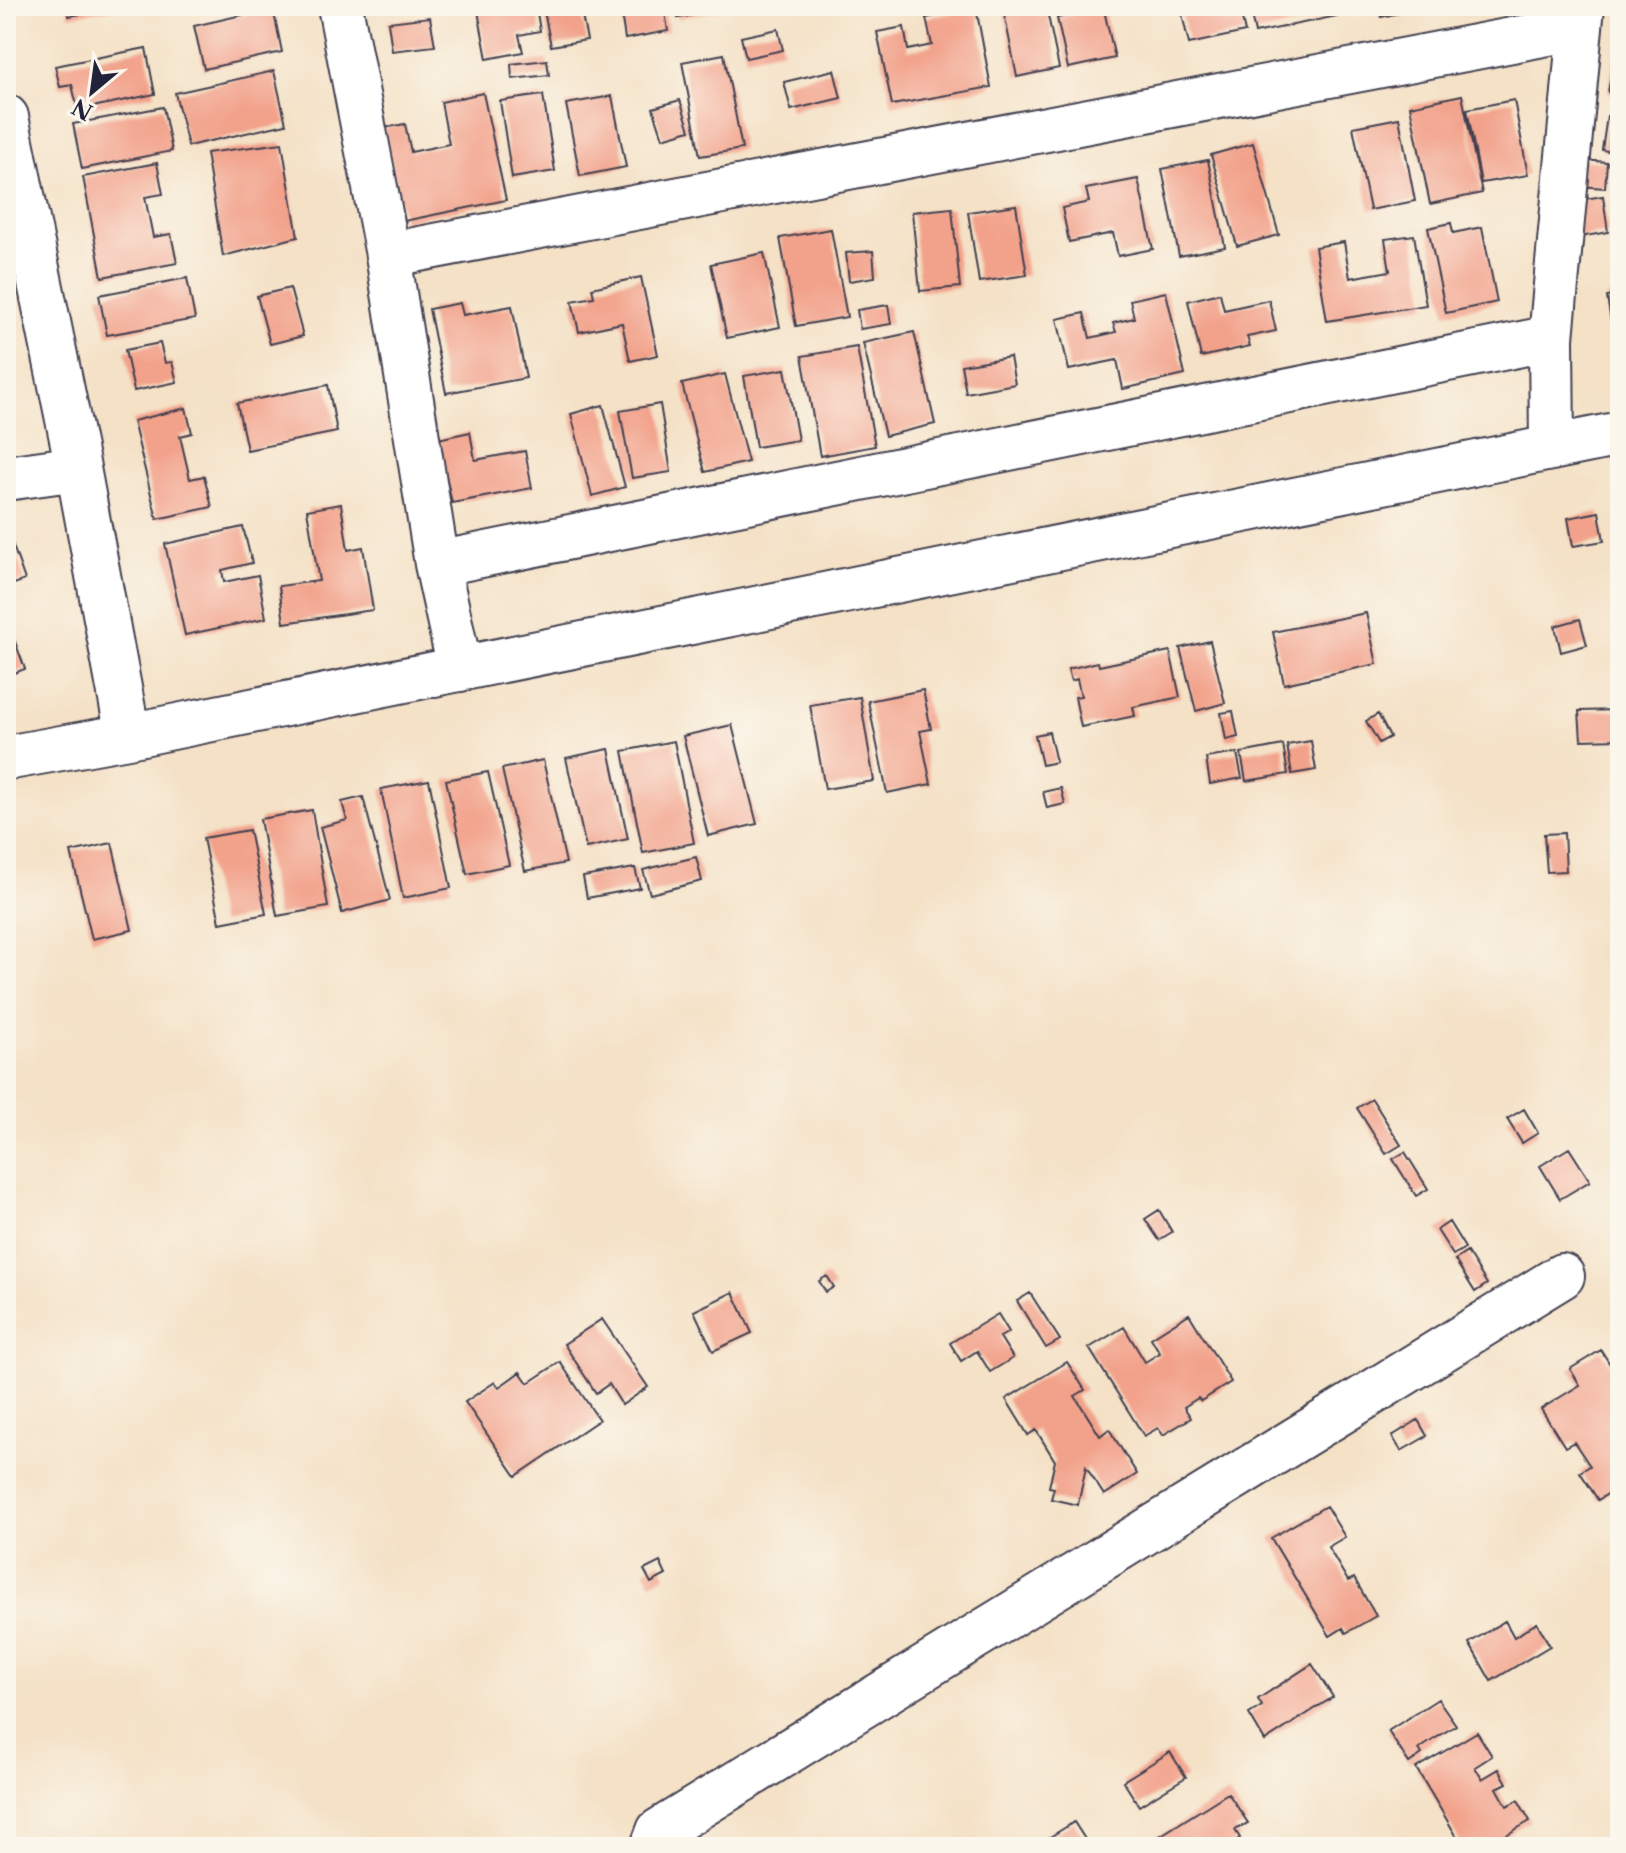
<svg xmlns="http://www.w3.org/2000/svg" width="1626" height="1853" viewBox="0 0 1626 1853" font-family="'Libre Caslon Text',serif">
<rect width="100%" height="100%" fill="#fbf7ec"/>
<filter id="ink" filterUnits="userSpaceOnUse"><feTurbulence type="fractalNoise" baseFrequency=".0125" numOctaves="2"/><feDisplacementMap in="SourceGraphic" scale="16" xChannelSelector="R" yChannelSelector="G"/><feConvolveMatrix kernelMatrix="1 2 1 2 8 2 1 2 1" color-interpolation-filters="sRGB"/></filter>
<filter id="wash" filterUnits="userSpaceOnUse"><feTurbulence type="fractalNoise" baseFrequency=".006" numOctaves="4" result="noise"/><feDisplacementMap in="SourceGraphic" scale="32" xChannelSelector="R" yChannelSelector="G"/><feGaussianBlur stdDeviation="1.8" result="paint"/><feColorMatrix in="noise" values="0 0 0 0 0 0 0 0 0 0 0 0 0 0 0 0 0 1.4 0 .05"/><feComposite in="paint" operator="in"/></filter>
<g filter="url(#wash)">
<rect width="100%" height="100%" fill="#f4e1c6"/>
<g id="blocks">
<path fill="#f2a18a" d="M67,6H116V8L69,16Z
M477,6H536L540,31L519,35L523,52L487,59Z
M543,6H580L587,40L551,46Z
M620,6H664L668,31L625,39Z
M675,6H719L720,10L678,18Z
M1012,6H1046L1059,68L1017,77L1003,8Z
M1074,6H1103L1115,58L1068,68L1057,18L1076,14Z
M1180,6H1239L1245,32L1189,44Z
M1249,6H1349L1351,13L1255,33Z
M1379,6H1427V7L1381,17Z
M273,8L282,52L204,69L194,26Z
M976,8L991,87L892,105L877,32L904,27L908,50L932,45L926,18Z
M430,17L435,46L392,51L388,22Z
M778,29L783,50L746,58L741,37Z
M146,48L155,94L78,110L72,85L60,87L55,66Z
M724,54L742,149L700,156L682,62Z
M1615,54L1620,55V95L1608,92Z
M547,60L549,75L512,79L511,64Z
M834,70L841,98L791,110L784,82Z
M274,71L286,124L188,146L175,93Z
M483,93L506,200L404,221L384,128L405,124L411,152L449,144L441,102Z
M543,95L555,171L512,178L500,101Z
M1462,95L1482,193L1430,204L1410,106Z
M612,96L626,167L580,176L566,104Z
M680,100L690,130L663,138L653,108Z
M1514,100L1528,175L1481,183L1467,109Z
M163,107L172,151L82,169L73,124Z
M1607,116L1620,118V153L1602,150Z
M1399,118L1415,201L1370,210L1353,127Z
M282,143L298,237L223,256L206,153Z
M1253,143L1279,235L1237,246L1211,155Z
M1208,160L1225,247L1179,256L1162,169Z
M1582,160L1607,162L1605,188L1580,186Z
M157,163L163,194L145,197L153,237L171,234L177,263L102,277L83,177Z
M1138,179L1153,249L1118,256L1113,233L1069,242L1062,208L1089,202L1086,189Z
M1603,196L1608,232L1580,237L1573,201Z
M1016,205L1027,275L979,282L968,212Z
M952,208L960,287L920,291L912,212Z
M1451,223L1453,233L1482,227L1497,302L1446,313L1428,228Z
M831,229L847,317L796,326L780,238Z
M1414,235L1426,305L1327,321L1315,247L1344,242L1350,278L1390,271L1385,239Z
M873,251L875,277L849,281L846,253Z
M764,253L780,327L727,338L711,264Z
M641,277L658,355L630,361L622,323L579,332L572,301L594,297L592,288Z
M187,278L195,319L107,335L99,295Z
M290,288L303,336L270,344L257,296Z
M1166,292L1185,375L1123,389L1117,360L1069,370L1057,319L1084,313L1090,338L1116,332L1113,323L1134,318L1130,300Z
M1220,293L1224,310L1269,300L1276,331L1247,337L1250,346L1201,357L1188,301Z
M1620,295V320L1611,322L1607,297Z
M460,303L463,315L512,306L526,378L446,393L429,309Z
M888,305L891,324L860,329L857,310Z
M914,332L935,424L885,436L863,343Z
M160,343L165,363L172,362L177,382L134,391L125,350Z
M857,347L875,446L820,456L802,356Z
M1010,357L1015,384L966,393L961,365Z
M785,369L798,440L756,447L744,376Z
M725,374L748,462L705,472L682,384Z
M328,385L337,432L247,450L237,403Z
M660,404L671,472L632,478L620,411Z
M603,405L625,487L592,496L571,414Z
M186,408L192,433L180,436L190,479L204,476L212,507L157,519L133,421Z
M470,432L475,460L525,451L532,488L452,503L438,439Z
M341,504L348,550L363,547L373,610L284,623L279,586L319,581L307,510Z
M1599,512L1604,541L1573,546L1568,518Z
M6,526L25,580L6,587Z
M243,527L252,563L222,570L224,582L258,575L266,618L185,635L165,544Z
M1366,613L1377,664L1284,684L1273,632Z
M6,617L25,669L6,676Z
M1580,619L1587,645L1561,652L1555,626Z
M1210,641L1225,703L1196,711L1180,648Z
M1170,651L1180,697L1133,707L1135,716L1081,727L1075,697L1081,696L1077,679L1071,681L1068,669L1098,662L1099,666Z
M923,690L931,729L920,731L931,784L887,793L868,701Z
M860,697L874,781L825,789L810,705Z
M1620,710V739L1581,740L1579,711Z
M1233,711L1238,737L1226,740L1221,713Z
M1378,714L1390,737L1379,743L1366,721Z
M732,725L757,824L708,836L683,736Z
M1049,732L1056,762L1042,765L1035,735Z
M674,741L694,843L643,853L623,751Z
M1311,741L1316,770L1292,774L1287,745Z
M1283,745L1288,774L1246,781L1241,753Z
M609,749L628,839L586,848L566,758Z
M1237,753L1242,778L1210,784L1206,758Z
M543,760L566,863L525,871L502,769Z
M488,772L509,865L467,874L446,780Z
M429,780L451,888L403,898L381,789Z
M1061,788L1065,804L1047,808L1043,792Z
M363,797L390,900L342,913L320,827L347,820L342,802Z
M312,810L328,907L277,916L260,819Z
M249,830L266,914L220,923L203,838Z
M1564,833L1566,871L1547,872L1544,834Z
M112,843L132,930L92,939L71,852Z
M696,857L702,881L650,894L643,870Z
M635,868L640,888L587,898L583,877Z
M1372,1099L1401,1145L1386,1154L1357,1108Z
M1524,1109L1538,1133L1522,1143L1507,1119Z
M1569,1148L1590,1181L1560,1199L1540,1166Z
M1405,1152L1428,1189L1416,1196L1393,1159Z
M1159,1210L1172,1232L1159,1240L1145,1219Z
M1449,1222L1465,1248L1453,1255L1437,1230Z
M1467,1252L1487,1284L1475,1292L1455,1260Z
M827,1276L834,1287L826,1292L819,1281Z
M733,1292L752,1333L713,1351L694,1311Z
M1030,1293L1060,1340L1046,1348L1017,1301Z
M998,1314L1009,1332L1000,1337L1013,1358L990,1372L977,1351L961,1361L950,1343Z
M1189,1314L1231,1382L1201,1401L1198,1398L1184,1407L1191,1418L1163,1435L1158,1428L1144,1436L1089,1348L1124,1327L1145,1362L1160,1353L1151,1338Z
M602,1319L648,1387L622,1405L609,1384L596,1393L564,1344Z
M1601,1350L1618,1377L1620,1376V1486L1598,1500L1580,1472L1590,1466L1574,1442L1565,1447L1541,1409L1580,1385L1570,1369Z
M560,1362L599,1420L516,1476L465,1402L495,1382L499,1387L520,1372L528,1383Z
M1067,1362L1085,1390L1075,1396L1100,1436L1109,1429L1137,1474L1104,1495L1086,1467L1078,1505L1051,1499L1054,1488L1049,1487L1055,1461L1036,1430L1028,1435L1006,1399Z
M1418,1420L1427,1436L1401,1451L1392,1436Z
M1326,1506L1345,1537L1328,1547L1348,1581L1354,1578L1376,1616L1346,1633L1343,1628L1330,1636L1271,1538Z
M660,1562L666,1575L651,1583L644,1570Z
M1505,1621L1514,1637L1537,1623L1550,1646L1491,1681L1469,1643Z
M1312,1664L1333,1697L1265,1741L1249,1714L1262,1706L1258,1699Z
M1438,1699L1456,1725L1419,1749L1422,1754L1409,1763L1388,1731Z
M1477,1732L1492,1756L1475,1767L1482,1779L1499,1769L1507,1783L1497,1788L1507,1806L1518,1800L1530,1821L1494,1842L1497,1847H1463L1416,1768Z
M1170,1752L1186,1777L1139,1806L1123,1781Z
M1228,1793L1248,1823L1235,1830L1240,1838L1226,1847H1165L1158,1837Z
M1074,1822L1090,1847H1034Z"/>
</g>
</g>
<g filter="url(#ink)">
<use href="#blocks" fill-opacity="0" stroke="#423f50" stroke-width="2"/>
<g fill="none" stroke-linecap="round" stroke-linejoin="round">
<defs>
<path id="minor" d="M340,6L388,255L437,564L460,669
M6,117L78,468L128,736
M388,255L1580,27
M1552,448L1551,338L1582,6
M6,478L78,468
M437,564L1551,338
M6,758L128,736L1620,434
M653,1847L659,1831L1562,1276"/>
</defs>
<use href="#minor" stroke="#423f50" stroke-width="48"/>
<use href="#minor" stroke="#fff" stroke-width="44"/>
</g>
</g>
<rect width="1626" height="1853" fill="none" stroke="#fbf7ec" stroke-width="32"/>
<g transform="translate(92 92) rotate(209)" stroke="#fbf7ec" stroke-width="6" paint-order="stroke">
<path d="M0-6L14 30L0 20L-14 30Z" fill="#22223b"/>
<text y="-12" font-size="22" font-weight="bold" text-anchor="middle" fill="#22223b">N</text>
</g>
</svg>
